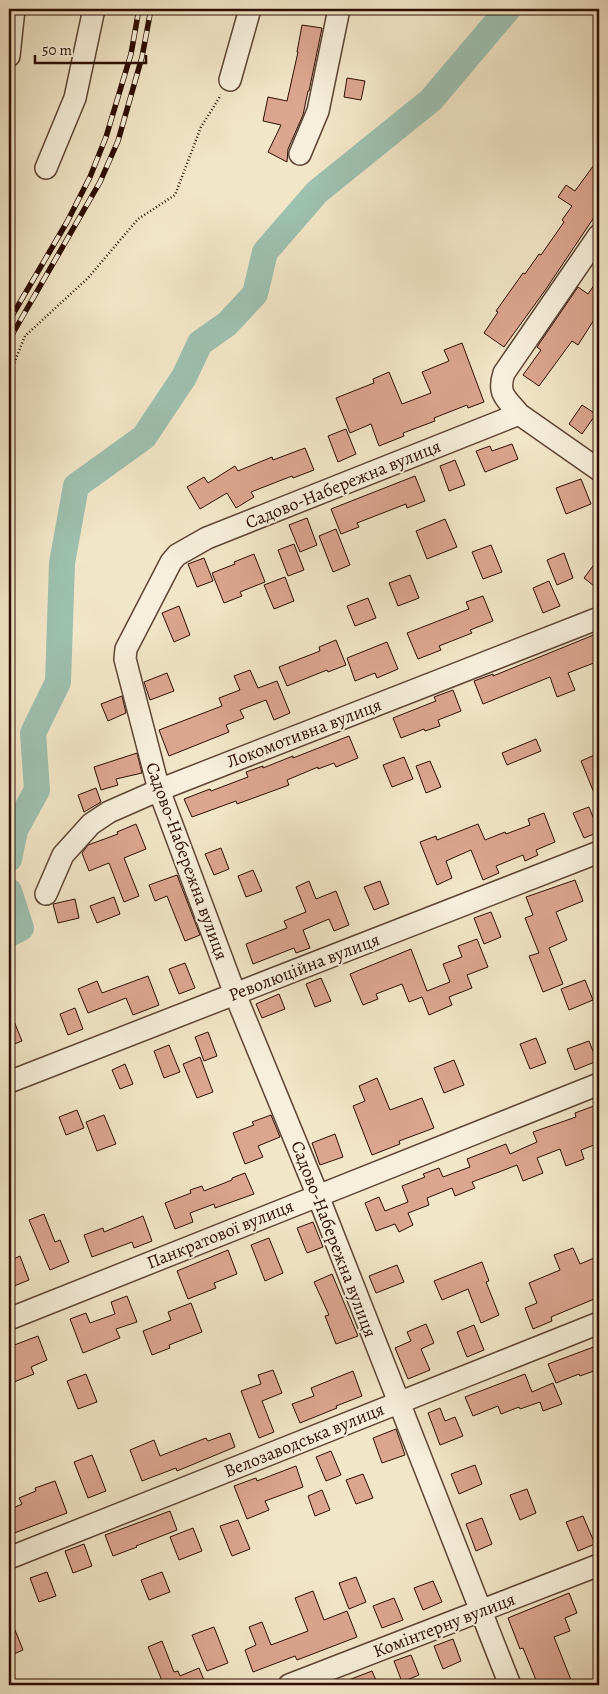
<svg xmlns="http://www.w3.org/2000/svg" width="608" height="1694" viewBox="0 0 608 1694" font-family="Alegreya,serif">
<rect width="100%" height="100%" fill="#f2e6c8"/>
<filter id="stains"><feTurbulence type="fractalNoise" baseFrequency=".004" numOctaves="4"/><feColorMatrix values="0 0 0 0 .2 0 0 0 0 .09 0 0 0 0 .02 0 0 0 .5 -.17"/></filter>
<radialGradient id="worn" r=".72"><stop offset=".6" stop-color="#630" stop-opacity="0"/><stop offset="1" stop-color="#630" stop-opacity=".3"/></radialGradient>
<g fill="none" stroke-linecap="round" stroke-linejoin="round">
<path stroke="#9dc0af" stroke-width="26" d="M9,859L15,830L37,790L33,733L58,682L62,563L76,486L144,437L184,377L200,343L227,324L255,294L265,252L317,192L431,100L508,9
M9,891L21,928L9,934"/>
</g>
<path fill="#dca590" stroke="#2c0e03" d="M302,25L322,28L309,91H308L303,115L288,149L287,162L268,152L281,125L263,121L268,97L287,101L298,52H297Z
M347,78L365,81L361,100L344,97Z
M599,158V210L546,289L504,347L484,333L498,312L496,311L523,273L525,274L539,254L541,255L564,222L562,220L572,206L558,197L566,185L575,191Z
M599,278V312L578,345L572,341L539,386L523,375L541,350L537,347L578,287L588,294Z
M462,343L484,402L468,408L467,405L434,418L435,421L403,433L404,436L379,446L371,424L350,433L336,398L374,383L373,379L389,372L402,404L431,393L422,372L449,361L444,350Z
M582,405L596,414L582,434L569,424Z
M346,429L356,454L338,462L328,436Z
M512,444L518,459L485,472L476,451L490,446L492,451Z
M305,448L314,470L293,478L292,476L251,492L254,497L236,508L227,493L200,509L187,487L204,477L208,483L235,466L238,471L272,457L273,460Z
M455,460L465,485L449,491L440,466Z
M415,476L425,501L407,508L406,504L357,523L359,527L341,534L331,509Z
M581,479L591,504L566,514L556,488Z
M307,518L317,545L300,552L289,525Z
M445,519L457,547L427,559L416,531Z
M336,529L350,565L333,572L319,536Z
M294,544L304,570L288,576L278,550Z
M491,545L502,572L483,579L472,552Z
M564,553L573,578L557,585L547,560Z
M254,554L265,582L240,592L242,596L224,603L212,573L235,564L234,562Z
M204,558L213,581L197,587L188,564Z
M599,558V590L584,578Z
M410,575L419,598L398,606L389,583Z
M285,577L294,601L274,609L264,585Z
M549,581L560,606L543,613L533,588Z
M483,596L493,621L470,630L472,633L439,646L441,650L418,659L407,633L469,609L466,602Z
M368,598L376,618L355,626L347,606Z
M179,606L190,635L174,642L162,613Z
M596,634L599,642V661L568,673L575,690L557,697L550,677L483,704L474,681L493,674V676Z
M336,640L346,665L328,672L327,670L287,686L279,667L320,651L319,647Z
M387,642L398,669L377,678L375,673L355,681L347,658Z
M250,670L258,688L277,681L290,713L274,720L266,700L240,710L244,718L226,725L229,732L169,756L159,730L222,706L219,698L240,690L234,676Z
M167,673L174,691L150,700L144,682Z
M453,690L461,711L438,720L440,726L425,731L424,729L401,738L393,718L436,701L434,697Z
M122,696L126,713L108,721L101,704Z
M349,736L358,758L336,767L334,763L318,769V767L287,780L289,785L237,804L236,801L192,817L184,799L210,789L211,791L248,777L246,772L263,766V768L293,756V758Z
M536,739L541,751L507,765L502,753Z
M137,753L142,773L116,779L118,785L101,790L94,767Z
M599,753V805L581,761Z
M404,757L413,779L392,787L383,765Z
M430,761L441,787L426,793L416,766Z
M96,788L101,802L84,812L78,795Z
M589,807L599,832L584,838L573,813Z
M544,813L555,842L536,850L538,855L525,861L523,855L496,866L499,873L483,880L471,850L446,861L452,878L437,885L420,842L436,836L437,840L478,824L485,840L505,832L506,834L530,825L528,819Z
M136,824L146,849L124,858L139,896L124,902L109,863L89,871L82,853L88,845L118,834L117,832Z
M221,848L229,869L214,875L205,854Z
M253,870L262,891L246,897L238,876Z
M177,875L200,935L185,941L167,896L155,901L149,885Z
M575,880L583,901L556,912L567,940L549,948L563,984L543,992L529,956L539,953L525,918L533,915L526,897Z
M309,881L316,899L336,891L349,925L334,931L329,919L303,930L310,948L296,953L294,948L253,964L246,944L287,928L284,921L306,912L296,887Z
M380,881L389,904L374,910L364,887Z
M114,897L120,914L97,923L90,906Z
M75,899L79,918L58,923L53,904Z
M491,912L501,937L484,944L474,918Z
M477,939L488,967L467,975L472,988L449,997L452,1005L429,1015L422,997L409,1002L402,984L376,994L378,999L363,1005L350,974L411,949L427,991L450,982L443,964L462,957L458,946Z
M185,963L195,988L179,994L169,969Z
M148,976L159,1005L133,1015L126,998L88,1013L78,989L97,981L102,993Z
M321,978L331,1001L315,1007L306,984Z
M585,980L593,1000L569,1010L561,989Z
M279,994L285,1009L262,1018L256,1004Z
M75,1008L83,1029L68,1035L60,1014Z
M9,1009L22,1041L9,1046Z
M208,1032L217,1056L204,1061L195,1037Z
M536,1038L546,1063L530,1069L520,1044Z
M589,1041L597,1061L575,1070L567,1049Z
M169,1045L180,1072L164,1078L154,1051Z
M200,1057L213,1092L197,1098L183,1064Z
M454,1060L464,1085L444,1093L434,1068Z
M125,1064L133,1084L120,1089L112,1070Z
M377,1078L390,1110L422,1098L434,1128L399,1141L400,1144L372,1155L353,1106L365,1101L359,1086Z
M599,1104V1143L581,1150L584,1159L566,1166L560,1149L537,1158L543,1173L523,1181L517,1165L499,1172L472,1182L475,1188L455,1196L452,1188L427,1198L429,1205L408,1213L413,1225L399,1232L395,1224L376,1231L365,1203L379,1197L385,1211L408,1202L402,1186L425,1177L423,1174L439,1168L443,1177L470,1167L467,1159L506,1144L510,1154L537,1142L533,1132L576,1117L575,1113Z
M77,1110L84,1128L66,1135L59,1117Z
M104,1115L116,1144L97,1151L86,1122Z
M271,1115L280,1137L258,1146L263,1157L245,1164L233,1133L254,1125L252,1122Z
M335,1134L343,1157L320,1165L312,1143Z
M245,1173L254,1194L215,1208L214,1204L190,1213L193,1222L175,1229L165,1203L191,1193L190,1190L202,1186L204,1191L232,1180V1178Z
M44,1214L55,1242L60,1240L69,1262L50,1270L29,1220Z
M143,1216L152,1241L134,1248L132,1242L92,1257L84,1235L103,1228L104,1232Z
M313,1222L323,1247L307,1253L297,1228Z
M269,1238L283,1273L265,1281L251,1245Z
M573,1248L580,1264L599,1256V1297L551,1317L552,1321L533,1329L525,1308L537,1303L529,1283L560,1270L554,1255Z
M228,1250L237,1274L214,1283L216,1288L188,1299L177,1271Z
M20,1256L29,1280L9,1288V1261Z
M482,1262L489,1281L486,1282L499,1315L481,1323L468,1289L442,1300L434,1281Z
M397,1265L404,1282L376,1293L369,1276Z
M332,1274L358,1336L336,1344L325,1316L329,1315L314,1282Z
M127,1296L137,1322L116,1329L120,1338L83,1353L70,1319L86,1313L90,1323L115,1314L111,1302Z
M191,1303L202,1332L169,1345L170,1348L152,1355L143,1331L171,1320L168,1312Z
M426,1324L434,1343L421,1349L430,1370L408,1379L395,1348L411,1341L407,1332Z
M474,1325L484,1350L467,1357L457,1332Z
M38,1336L47,1360L31,1367L34,1374L9,1384V1347Z
M599,1345V1369L580,1376L579,1374L556,1383L548,1364Z
M273,1370L282,1393L262,1401L274,1432L259,1438L241,1391L261,1384L258,1375Z
M353,1371L362,1396L336,1406L337,1408L300,1423L292,1404L314,1396L311,1388Z
M86,1374L97,1402L78,1409L67,1381Z
M525,1374L532,1392L553,1383L562,1404L543,1411L540,1402L520,1409L519,1407L501,1414L498,1406L473,1416L465,1397Z
M440,1408L445,1421L455,1417L463,1436L440,1445L428,1413Z
M396,1429L405,1455L382,1463L373,1438Z
M230,1433L235,1447L177,1471L176,1468L142,1481L130,1450L154,1440L160,1456L206,1438L208,1441Z
M331,1451L341,1475L326,1481L316,1457Z
M92,1455L106,1491L88,1498L74,1462Z
M475,1465L482,1484L459,1494L451,1474Z
M296,1466L303,1487L265,1501L269,1510L247,1519L234,1486L256,1478L257,1481Z
M363,1474L373,1498L356,1504L346,1480Z
M55,1481L67,1513L9,1535V1510L22,1504L19,1498L36,1491L35,1488Z
M527,1489L536,1513L520,1520L510,1495Z
M322,1490L330,1510L315,1516L308,1496Z
M170,1511L177,1530L136,1546L137,1547L113,1556L105,1535Z
M583,1516L595,1544L578,1551L566,1522Z
M482,1518L492,1544L476,1551L466,1524Z
M238,1520L250,1549L232,1556L220,1526Z
M193,1528L202,1551L179,1560L170,1537Z
M84,1544L92,1566L73,1573L65,1551Z
M47,1572L56,1596L39,1602L30,1578Z
M162,1572L170,1592L149,1600L141,1580Z
M356,1577L366,1602L349,1609L339,1583Z
M433,1581L442,1602L423,1610L414,1588Z
M313,1591L324,1620L347,1611L357,1637L297,1660L295,1656L253,1672L245,1650L256,1645L249,1627L262,1622L271,1645L308,1631L295,1598Z
M569,1593L577,1613L565,1618L570,1631L554,1637L573,1685H556L554,1681L544,1685H538L523,1648L520,1649L508,1618Z
M394,1598L403,1620L382,1628L373,1606Z
M9,1615L23,1650L9,1656Z
M214,1627L228,1663L207,1671L192,1635Z
M453,1639L461,1661L443,1669L434,1646Z
M162,1641L174,1672L178,1671L180,1676L199,1668L206,1685H159L163,1683L148,1647Z
M411,1655L419,1675L402,1682L394,1661Z
M372,1671L378,1685H338V1684Z"/>
<g fill="none" stroke-linecap="round" stroke-linejoin="round">
<defs>
<path id="minor" d="M9,56L14,9
M230,80L250,9
M300,154L318,111L339,9
M46,168L75,98L94,9
M519,414L599,470
M46,894L63,855L91,824L109,812L159,790L599,618
M9,1082L599,852
M9,1319L599,1084
M9,1558L599,1323
M289,1685L599,1565
M510,1685L318,1196L235,994L159,790L125,659L126,649L171,562L177,555L207,538L519,414C506,398 497,394 504,373L599,235"/>
</defs>
<use href="#minor" stroke="#5e4434" stroke-width="24"/>
<path stroke="#2c0e03" stroke-width="2.5" stroke-dasharray="1 2.5" stroke-linecap="butt" d="M9,376L25,336L88,278L138,219L175,195L201,127L221,95"/>
<use href="#minor" stroke="#f7efdb" stroke-width="21"/>
<defs>
<path id="rail" d="M9,321L67,222L90,177L106,137L131,54L139,9
M9,340L100,182L118,141L142,57L151,9"/>
</defs>
<use href="#rail" stroke="#2c0e03" stroke-width="5.5"/>
<use href="#rail" stroke="#f7efdb" stroke-width="4" stroke-dasharray="11" stroke-linecap="butt"/>
</g>
<g text-anchor="middle" dominant-baseline="central" stroke-width="4" stroke-linejoin="round" paint-order="stroke">
<g font-size="18" fill="#2c0e03" stroke="#f7efdb">
<text transform="translate(343 484) rotate(-22)">Садово-Набережна вулиця</text>
<text transform="translate(304 733) rotate(-21)">Локомотивна вулиця</text>
<text transform="translate(187 861) rotate(70)">Садово-Набережна вулиця</text>
<text transform="translate(304 967) rotate(-21)">Революційна вулиця</text>
<text transform="translate(220 1234) rotate(-22)">Панкратової вулиця</text>
<text transform="translate(334 1239) rotate(69)">Садово-Набережна вулиця</text>
<text transform="translate(304 1440) rotate(-22)">Велозаводська вулиця</text>
<text transform="translate(444 1625) rotate(-21)">Комінтерну вулиця</text>
</g>
</g>
<rect width="608" height="1694" fill="none" stroke="#f2e6c8" stroke-width="30"/>
<rect x="10" y="10" width="588" height="1674" fill="none" stroke="#2c0e03" stroke-width="2.5"/>
<rect x="15" y="15" width="578" height="1664" fill="none" stroke="#2c0e03"/>
<path d="M35 55v8h111v-8" fill="none" stroke="#2c0e03" stroke-width="2.5"/>
<text x="42" y="55" font-size="15" fill="#2c0e03" stroke="#f7efdb" stroke-width="4" paint-order="stroke">50 m</text>
<rect width="100%" height="100%" filter="url(#stains)"/>
<rect width="100%" height="100%" fill="url(#worn)"/>
</svg>
